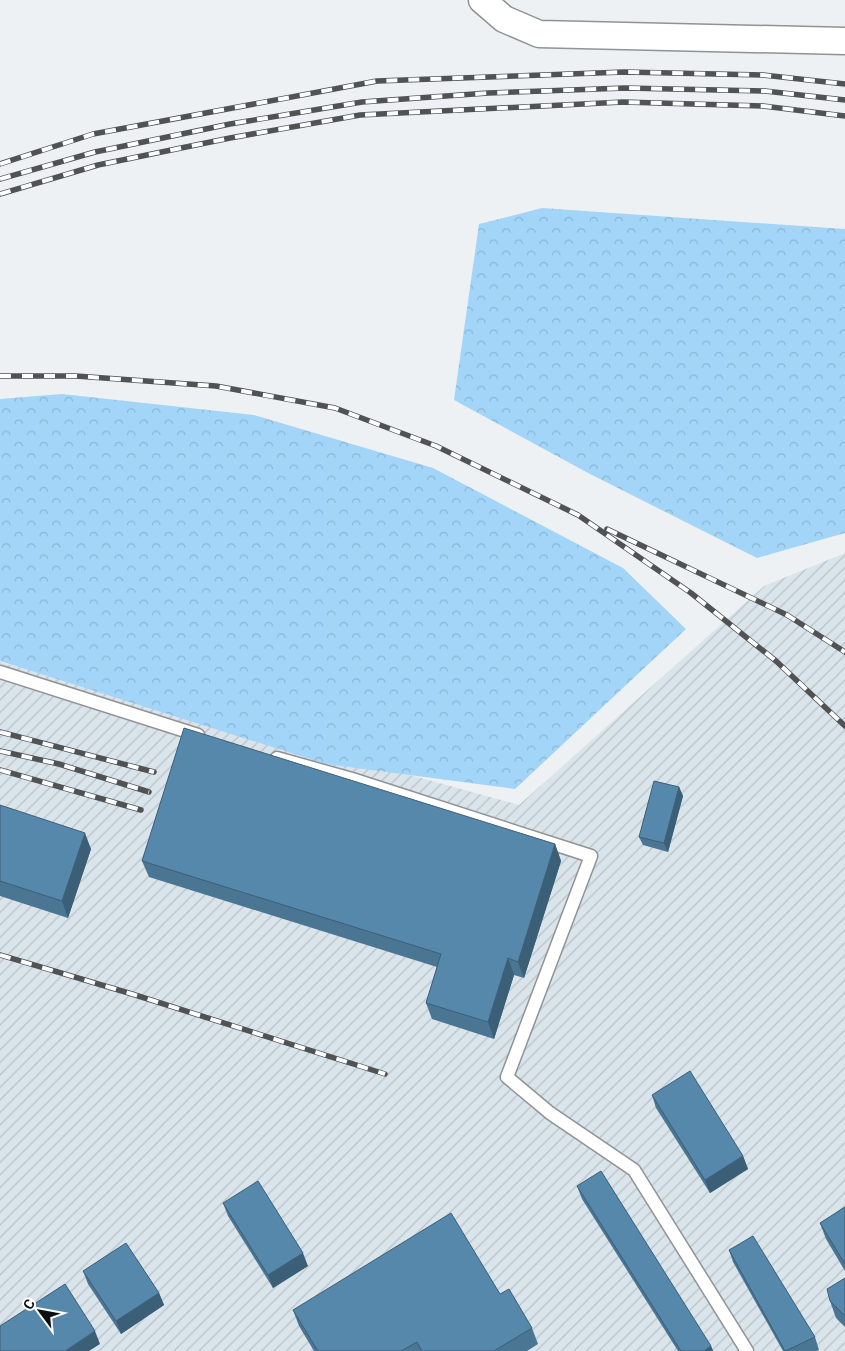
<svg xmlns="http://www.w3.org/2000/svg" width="845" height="1351" viewBox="0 0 845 1351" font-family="Roboto,sans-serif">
<defs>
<pattern id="industrial-furrows" width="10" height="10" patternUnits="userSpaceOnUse" patternTransform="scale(1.25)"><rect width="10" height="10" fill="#dae4eb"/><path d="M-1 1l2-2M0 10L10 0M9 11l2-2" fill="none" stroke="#bac2c8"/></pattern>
<pattern id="forest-crowns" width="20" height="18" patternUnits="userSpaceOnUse" patternTransform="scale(1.25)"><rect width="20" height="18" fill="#a3d5f8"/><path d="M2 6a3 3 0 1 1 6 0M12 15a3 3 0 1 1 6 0" fill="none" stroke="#8bb6d3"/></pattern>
</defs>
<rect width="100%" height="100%" fill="#eef1f3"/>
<path fill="url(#industrial-furrows)" d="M845,553V1351H0V662L519,805L764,586Z"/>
<path fill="url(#forest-crowns)" d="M542,208L845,229V533L757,558L590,474L454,400L479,224Z
M62,394L254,415L433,468L623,568L686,629L515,789L326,764L0,661V399Z"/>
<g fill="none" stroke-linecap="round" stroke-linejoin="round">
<defs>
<path id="lane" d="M0,672L198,735
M277,758L352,779L591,856L507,1077L550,1113L634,1170L747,1351"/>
<path id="street" d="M482,0L504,19L539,34L845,41"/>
</defs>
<use href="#lane" stroke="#909395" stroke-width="15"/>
<use href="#street" stroke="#909395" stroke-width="29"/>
<use href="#lane" stroke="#fff" stroke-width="12"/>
<use href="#street" stroke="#fff" stroke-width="26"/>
<defs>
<path id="rail" d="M0,164L93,134L377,81L624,72L763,75L845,84
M0,179L95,152L230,124L362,102L488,93L625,88L765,91L845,100
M0,194L98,165L230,138L360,115L623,102L763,106L845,116
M0,376H76L216,386L335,408L436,446L578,515L691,593L776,661L845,726
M607,529L787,615L845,652
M0,732L154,772
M0,751L59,764L149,792
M0,770L141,810
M0,955L132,994L385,1074"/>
</defs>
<use href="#rail" stroke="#505253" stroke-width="5.5"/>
<use href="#rail" stroke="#fdfeff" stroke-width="4" stroke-dasharray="11" stroke-linecap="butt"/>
</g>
<path fill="#4a7593" d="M679,787L683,796L668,852L643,845L639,837Z
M0,805L91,849L68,918L0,896Z
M555,844L561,861L524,978L514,975L494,1039L432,1019L426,1003L437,967L149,877L142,861Z
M652,1095L743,1156L748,1169L710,1193L656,1108Z
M577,1186L711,1346L713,1351H678L582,1199Z
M223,1203L308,1266L273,1288L228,1216Z
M845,1207V1271L826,1239L820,1223Z
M729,1250L815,1337L819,1350L817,1351H783L733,1262Z
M83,1271L159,1293L164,1305L121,1334L88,1284Z
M845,1278V1327L836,1318L830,1301Z
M500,1294L532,1328L538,1344L527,1351H314L299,1326L293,1310Z"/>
<path fill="#3c5f78" d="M679,787L683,796L668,852L664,843Z
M85,833L91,849L68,918L62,901Z
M555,844L561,861L524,978L518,962Z
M508,958L514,975L494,1039L488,1022Z
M743,1156L748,1169L710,1193L705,1180Z
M303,1253L308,1266L273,1288L268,1275Z
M159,1293L164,1305L121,1334L116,1321Z
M95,1331L100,1344L89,1351H65Z
M711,1346L713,1351H704Z"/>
<path fill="#5688ab" stroke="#3c5f78" d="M184,728L555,844L518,962L508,958L488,1022L426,1003L441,954L142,861Z
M654,781L679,787L664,843L639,837Z
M0,805L85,833L62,901L0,881Z
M690,1071L743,1156L705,1180L652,1095Z
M601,1171L711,1346L704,1351H681L577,1186Z
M258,1181L303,1253L268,1275L223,1203Z
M845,1207V1264L820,1223Z
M451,1213L500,1294L509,1289L532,1328L494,1351H422L417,1342L401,1351H318L293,1310Z
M753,1236L815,1337L785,1351L729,1250Z
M126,1243L159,1293L116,1321L83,1271Z
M845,1278V1316L830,1301L827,1289Z
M65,1284L95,1331L65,1351H0V1326Z"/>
<g transform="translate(40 1311) rotate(302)" stroke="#fdfeff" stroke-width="4" paint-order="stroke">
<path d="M0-4L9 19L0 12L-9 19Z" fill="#0d0e0f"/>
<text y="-8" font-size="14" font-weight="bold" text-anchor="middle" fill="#0d0e0f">С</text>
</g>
</svg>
